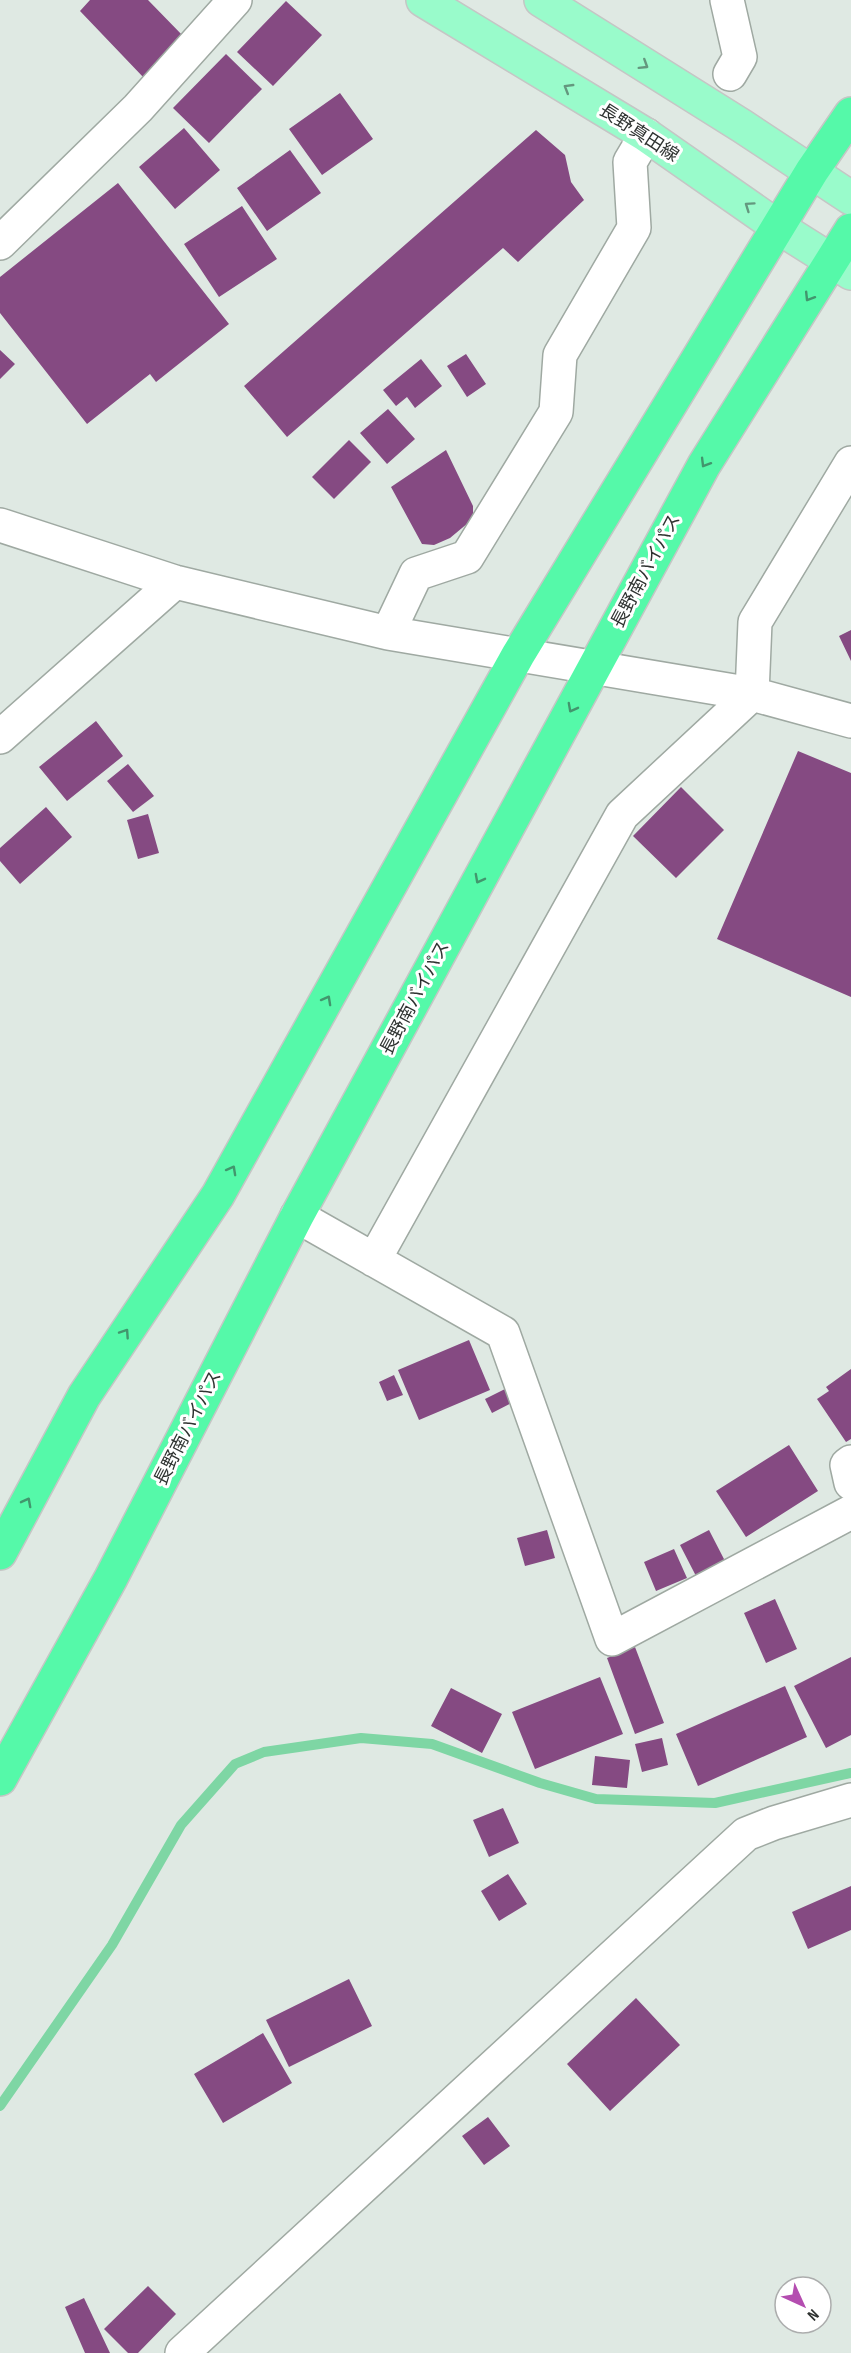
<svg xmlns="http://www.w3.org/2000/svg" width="851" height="2353" viewBox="0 0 851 2353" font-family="'Sofia Sans Condensed','Noto Sans JP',sans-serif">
<rect width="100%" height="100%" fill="#dfe9e3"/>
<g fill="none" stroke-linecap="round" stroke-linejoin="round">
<path stroke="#7ed6a4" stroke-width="10" d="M0,2106L112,1945L181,1825L235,1764L264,1752L361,1738L432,1744L540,1783L596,1799L715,1803L851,1773"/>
</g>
<path fill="#854a82" d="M90,0H148L185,38L144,78L80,11Z
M286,1L322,35L273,86L237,52Z
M226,54L262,89L209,143L173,108Z
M340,93L373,139L322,175L289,129Z
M184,128L220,170L175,209L139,167Z
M536,130L565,155L571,182L584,200L518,262L503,248L287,437L244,386Z
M290,150L321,193L267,231L237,188Z
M118,183L229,324L156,382L150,374L87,424L0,313V277Z
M242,206L277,259L219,297L184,244Z
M0,350L15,364L0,379Z
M466,354L486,384L467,397L447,366Z
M421,359L442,386L415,408L407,397L396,406L383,390Z
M388,409L415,439L387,464L360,433Z
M349,440L371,462L334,499L312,477Z
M446,450L473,506V515L468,523L450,538L434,545L422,544L391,487Z
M851,630V661L839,636Z
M96,721L123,756L67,801L39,767Z
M798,751L851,773V997L717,939Z
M128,764L154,796L133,812L107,781Z
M681,787L724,830L676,878L633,836Z
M46,807L72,837L20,884L0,861V848Z
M148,814L159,853L138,859L127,820Z
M469,1340L490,1390L419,1420L398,1370Z
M851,1369V1439L846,1442L817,1399L829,1391L826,1387Z
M394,1375L403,1395L387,1401L379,1382Z
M511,1386L517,1400L492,1413L485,1399Z
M789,1445L818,1491L746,1537L716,1491Z
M547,1530L555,1558L525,1566L517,1538Z
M709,1530L725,1561L696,1576L680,1545Z
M674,1549L687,1578L656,1591L644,1562Z
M775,1599L797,1649L766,1663L744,1613Z
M635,1647L664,1723L635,1734L607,1658Z
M851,1657V1735L826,1748L794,1686Z
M600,1677L623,1734L535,1769L512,1712Z
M785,1686L807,1737L698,1786L676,1734Z
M451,1688L502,1714L482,1753L431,1726Z
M662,1738L668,1765L642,1772L635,1744Z
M595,1756L630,1760L627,1788L592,1785Z
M503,1808L519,1843L489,1857L473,1820Z
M508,1874L527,1904L499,1921L481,1891Z
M851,1886V1930L808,1949L792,1912Z
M349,1979L372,2026L289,2067L266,2020Z
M636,1998L680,2045L610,2111L567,2064Z
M263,2033L292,2083L223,2123L194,2074Z
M488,2117L510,2146L484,2165L462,2136Z
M148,2286L176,2314L138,2353H128L104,2329Z
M84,2298L110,2353H85L65,2307Z"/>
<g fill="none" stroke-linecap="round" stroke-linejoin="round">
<defs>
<path id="minor" d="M727,0L740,57L730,74
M0,243L138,108L235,0
M0,525L175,582L388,633L752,694L851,721
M388,633L416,574L467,557L556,412L560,355L634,228L630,162L646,135
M0,737L175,582
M297,1216L503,1333L612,1639L851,1512
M374,1260L622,815L752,694L755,622L851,463
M851,1462L847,1465L851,1483
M182,2353L746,1834L774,1823L851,1800"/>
<path id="major" d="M423,0L646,135L778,227L851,273
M541,0L742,126L851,198"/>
<path id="highway" d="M0,1553L84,1396L218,1195L518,655L812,171L851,114
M0,1779L111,1578L297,1216L704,465L851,230"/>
</defs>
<use href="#minor" stroke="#9fa9a2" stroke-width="36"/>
<use href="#major" stroke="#c5c6c5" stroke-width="36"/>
<use href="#highway" stroke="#c5c6c5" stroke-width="36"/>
<use href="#minor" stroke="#fff" stroke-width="33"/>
<use href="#major" stroke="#99fbcb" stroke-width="33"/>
<use href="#highway" stroke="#55f9a9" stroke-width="33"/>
</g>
<defs><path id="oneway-chevron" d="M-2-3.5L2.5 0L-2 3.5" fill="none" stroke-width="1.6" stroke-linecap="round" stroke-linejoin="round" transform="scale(1.5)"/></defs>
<g stroke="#64977e">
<use href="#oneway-chevron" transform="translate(644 65) rotate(32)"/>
<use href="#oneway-chevron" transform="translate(568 88) rotate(-149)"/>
<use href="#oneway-chevron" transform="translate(749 206) rotate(-145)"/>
</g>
<g stroke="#42966d">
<use href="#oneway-chevron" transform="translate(809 297) rotate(122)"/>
<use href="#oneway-chevron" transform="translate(705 463) rotate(121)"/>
<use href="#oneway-chevron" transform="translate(572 708) rotate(118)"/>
<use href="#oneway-chevron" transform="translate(479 879) rotate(118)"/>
<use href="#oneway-chevron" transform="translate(327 1000) rotate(-61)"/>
<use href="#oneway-chevron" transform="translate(232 1170) rotate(-61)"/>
<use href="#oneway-chevron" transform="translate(125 1333) rotate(-56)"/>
<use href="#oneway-chevron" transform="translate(27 1502) rotate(-62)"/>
</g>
<g text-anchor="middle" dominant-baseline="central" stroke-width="6" stroke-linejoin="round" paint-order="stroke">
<g font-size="18" fill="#2f3331" stroke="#fff">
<text transform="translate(639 133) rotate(33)">長野真田線</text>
<text transform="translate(646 571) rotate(-62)">長野南バイパス</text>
<text transform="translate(415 998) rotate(-62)">長野南バイパス</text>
<text transform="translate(188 1428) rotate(-63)">長野南バイパス</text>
</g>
</g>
<g transform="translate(803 2305) rotate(135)"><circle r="28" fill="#ffffff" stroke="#acadad" stroke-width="1.5"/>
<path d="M0-4.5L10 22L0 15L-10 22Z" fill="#b44db0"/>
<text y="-9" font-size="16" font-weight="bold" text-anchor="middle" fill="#2f3331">N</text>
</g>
</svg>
